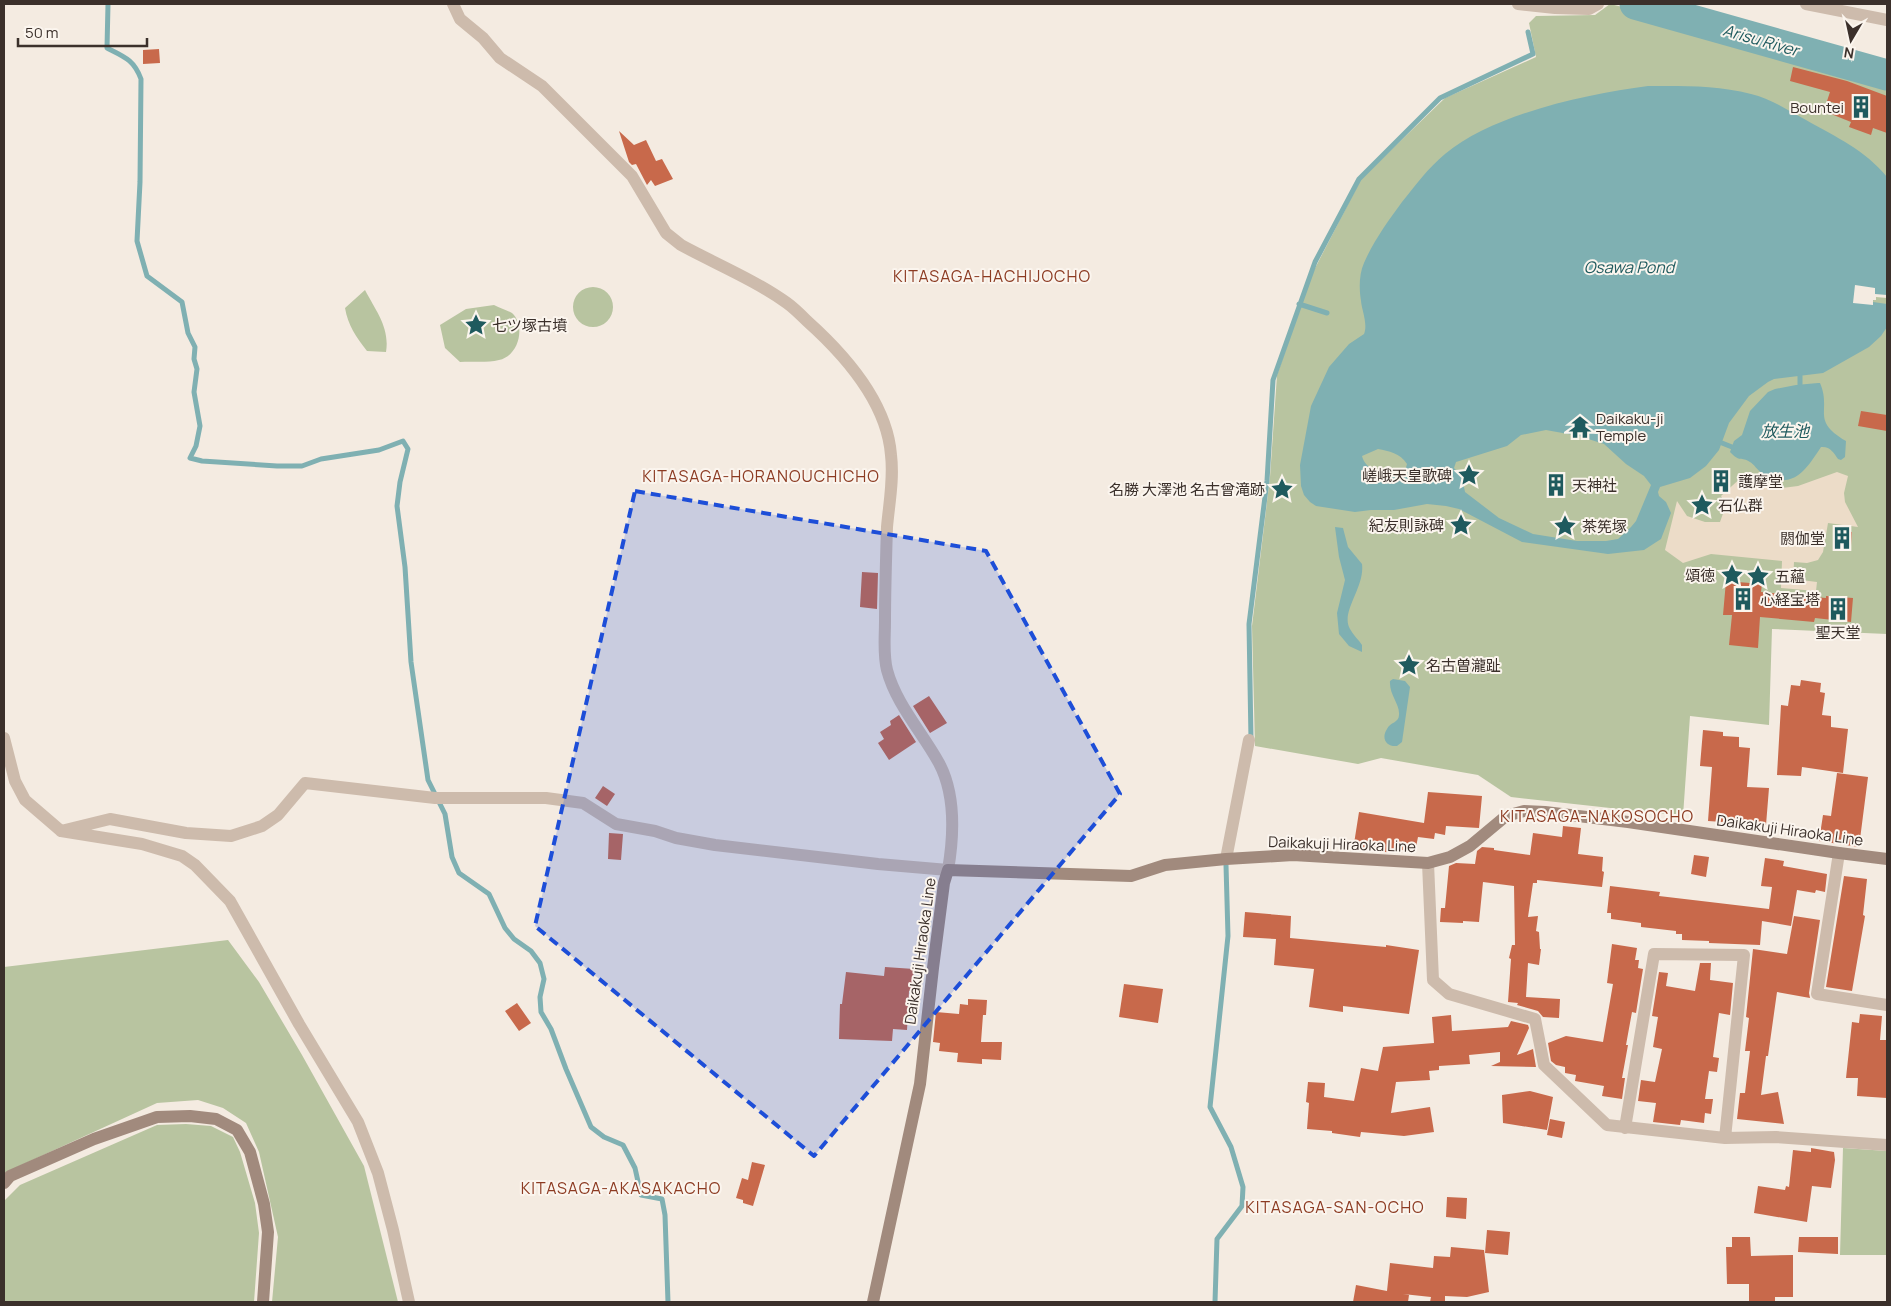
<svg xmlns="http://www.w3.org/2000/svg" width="1891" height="1306" viewBox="0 0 1891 1306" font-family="Manrope,'Noto Sans JP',sans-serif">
<rect width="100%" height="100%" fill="#f4ebe1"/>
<path fill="#b8c4a0" d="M1610,4L1681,21L1887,80V634L1772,629L1769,725L1690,716L1683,816L1511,797L1478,775L1381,758L1358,764L1255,746L1252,626L1270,477L1277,375L1311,276L1361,179L1445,98L1536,57L1529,23L1536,16L1595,15Z
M573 307a20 20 0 1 1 40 0a20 20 0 1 1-40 0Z
M365,290C376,311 390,328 386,352L367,351C356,337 348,325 345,308Z
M494,305C499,308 507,310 512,313C526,326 519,356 499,360C487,363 473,361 460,362L445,348L440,325L466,309Z
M228,940L259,982L302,1055L364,1166L398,1302H272L278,1237L259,1152L246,1123L223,1108L198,1100L157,1103L4,1173V967Z
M186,1124L211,1126L233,1137L240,1152L255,1203L259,1233L254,1302H4V1201L20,1185L157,1125Z
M1843,1148L1887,1151V1255H1840Z"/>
<path fill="#ecdcc8" d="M1837,472L1848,476L1844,493L1845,502L1858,527L1828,523L1823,552L1818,560L1807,563L1794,562L1793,579L1817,582L1816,591L1781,588L1782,561L1711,554L1683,563L1665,550L1677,501L1687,516L1705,522H1720L1726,505L1721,496L1744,475L1762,483L1782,488L1798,486Z"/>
<path fill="#7fb0b2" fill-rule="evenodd" d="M1648,86C1682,86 1717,85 1751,94C1770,98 1789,111 1806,120C1836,137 1865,150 1887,177V296L1874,295L1873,302L1887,304V327L1881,336L1869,347L1823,373L1774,379L1768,382L1749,396L1729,423L1719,450L1706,466L1690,478L1660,487L1658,492L1659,496L1666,502L1671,513L1661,539L1644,550L1608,554L1522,542L1459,509L1446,506L1427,504L1394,510H1371L1355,512L1316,506L1310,502L1304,495L1301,486L1300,465L1311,406L1329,367L1349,344L1364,334C1368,324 1362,311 1361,301C1359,289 1359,274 1364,263C1373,242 1388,221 1402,202C1415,186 1428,168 1445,154C1493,114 1586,94 1648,86ZM1546,430L1579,436L1604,444L1626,464L1644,476L1651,485L1636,521L1631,527L1618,539L1606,541H1577L1533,534L1499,518L1465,492L1462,477L1454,468L1456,462L1507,446L1521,435ZM1378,449C1389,451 1400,453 1407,464C1403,485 1366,474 1362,456Z
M1818,383H1820C1832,411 1810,420 1846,441L1845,457L1841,460L1838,459C1834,453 1830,446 1821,447C1806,470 1792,492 1762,473C1757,470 1754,464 1750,462C1741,456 1740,463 1730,452L1734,441L1742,435L1750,411L1768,392L1775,389L1796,385Z
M1335,527L1343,528L1348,547L1362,564C1365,588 1340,612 1350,629C1353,635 1359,640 1362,645V652L1349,646L1339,634L1337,613L1345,580L1339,557Z
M1393,679L1405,681L1410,687L1402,742L1397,746C1386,747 1381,738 1387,729C1390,722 1399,723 1399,715C1400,704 1389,695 1390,681Z"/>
<path fill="#f4ebe1" d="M1855,285L1875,288V294L1887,295V298L1876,297V300H1873V305L1853,303Z"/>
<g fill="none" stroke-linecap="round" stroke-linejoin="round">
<path stroke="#7fb0b2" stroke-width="5" d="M108,4L107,48C125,57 134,60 141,79L140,182L137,241L147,276L182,302L188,333L195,347L194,359L197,369L194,392L200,426L196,446L190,458L202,461L277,466H302L321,459L379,450L403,441L408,449L400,482L397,506L405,567L411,662L428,780L445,814L452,857L459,873L489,894L505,928L514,939L531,951L540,963L544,979L540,997L541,1012L551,1029L566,1069L591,1127L604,1137L623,1145L635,1168L641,1195L662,1199L665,1215L668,1302
M1299,304L1327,313
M1800,376V384
M1722,443L1732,447
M1251,740L1249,624L1267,481L1273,380L1315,262L1359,179L1440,98L1533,54L1528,32
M1215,1302L1217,1239L1242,1206L1243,1187L1231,1147L1210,1107L1228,936L1226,865"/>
<path stroke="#7fb0b2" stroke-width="31" d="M1635,4L1887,75"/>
</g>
<path fill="#c8694b" d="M159,49L160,63L143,64V50Z
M1793,67L1847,81L1887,96V133L1873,128L1871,135L1849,127L1851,122L1831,114L1835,103L1827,101L1830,92L1790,81Z
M619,131L634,145L646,140L656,161L662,159L673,179L655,186L651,180L647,185L636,164L632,165L629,162Z
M1861,411L1887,415V431L1858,426Z
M1834,530L1852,532L1851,546L1833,544Z
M862,572L878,573L877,609L860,607Z
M1726,581L1762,584L1761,592L1826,598V596L1853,598L1851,622L1815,618L1814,622L1760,617L1758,648L1729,645L1732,615H1723Z
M1801,680L1821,683L1820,692L1825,693L1822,715L1831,716V727L1848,729L1843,773L1802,767L1801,776L1777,775L1781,705L1788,706L1791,685L1800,686Z
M929,696L947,723L930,733L913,706Z
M899,715L916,742L889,760L878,743L884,739L880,732L891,725L890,721Z
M1703,730L1723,732V736L1739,737V747L1750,748L1747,787L1769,788L1766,825L1708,821L1712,767L1700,766Z
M1837,773L1868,777L1859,847L1819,841L1823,815L1831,816Z
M603,786L615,794L607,806L595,798Z
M1428,792L1482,796L1479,828L1446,826L1445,835L1435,833L1434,839L1418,837L1415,852L1402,850V853L1353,850L1359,812L1424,823Z
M1563,826L1581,828L1578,854L1603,857L1602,871L1604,872L1602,887L1537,880V883H1533L1528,917L1538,916L1536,931L1539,932L1540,949H1541L1539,965L1528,963L1526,997L1560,999L1559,1018L1543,1017L1538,1011L1517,1005L1518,1003L1508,1002L1511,959L1509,958L1512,945H1515L1514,886L1483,882L1479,922L1463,921V923L1440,922L1441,908H1445L1449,866L1456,863L1475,864L1477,851L1482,847L1494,848V850L1530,855L1533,833L1562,837Z
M609,833L623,834L621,860L608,859Z
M1694,855L1709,857L1706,877L1691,874Z
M1765,858L1784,861L1783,866L1827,874L1825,892L1816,890L1815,893L1797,890L1791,926L1762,921L1760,945L1709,943V941L1682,940V934H1676V931L1641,927V923L1611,919V913H1607L1610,886L1660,892L1659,896L1769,909L1772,887L1761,886Z
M1844,876L1867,879L1863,915L1865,916L1852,991L1826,987Z
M1245,912L1291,916L1290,938L1386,947V945L1419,950L1409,1014L1343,1006V1012L1309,1007L1314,969L1274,965L1276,939L1243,937Z
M1794,916L1820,920L1809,993L1810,998L1777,992L1768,1056H1766L1761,1095L1778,1092L1784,1124L1737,1119L1740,1093H1745L1750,1051H1745L1749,1018L1746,1017L1753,949L1787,954Z
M1612,944L1637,948L1635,960H1639L1638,968L1643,969L1636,1013L1632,1012L1626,1045H1628L1622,1078H1625L1622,1099L1602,1096L1604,1086L1575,1081L1576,1075L1565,1073V1067L1556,1065L1551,1061L1548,1043L1566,1036L1603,1042L1613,984L1607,983Z
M1700,963H1711L1710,980L1733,983L1730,1015L1719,1013L1713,1057L1719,1058L1717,1072L1709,1071L1705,1099H1713L1711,1114L1705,1113L1704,1123L1681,1120L1680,1125L1653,1122L1656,1103L1638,1101L1641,1080L1655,1082L1662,1049L1653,1047L1658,1017L1652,1016L1659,972L1668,973L1666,986L1695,991Z
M885,967L914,969L912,991H909L907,1030L893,1029L892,1041L839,1039L840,1004H842L846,972L884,976Z
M1124,984L1163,989L1158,1023L1119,1017Z
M968,999L987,1000L986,1015H983L981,1042H1002L1001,1060L982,1059V1064L957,1062L958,1053L939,1051L940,1043L933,1042L936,1012L959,1014L960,1004L968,1005Z
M517,1003L531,1023L519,1031L505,1011Z
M1860,1014L1882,1016L1880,1040H1887V1098L1857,1096L1858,1078H1846L1852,1022L1859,1023Z
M1451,1015L1452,1031L1508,1027L1511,1021L1528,1025L1529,1028L1517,1055L1533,1049L1536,1067L1491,1066L1500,1062V1052L1469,1055L1470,1064L1439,1066V1070L1429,1071L1430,1080L1396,1082L1391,1113L1430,1107L1434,1132L1404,1136L1361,1132L1360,1137L1332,1133V1131L1307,1129L1309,1103L1306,1102L1308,1082L1325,1083L1324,1097L1354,1101L1361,1068L1378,1071L1383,1047L1434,1043L1432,1017Z
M1530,1091L1553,1097L1547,1130L1503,1123L1502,1095Z
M1550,1119L1565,1122L1562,1138L1547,1135Z
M1811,1148L1834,1152L1835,1160L1831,1188L1812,1186L1807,1222L1754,1213L1758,1186L1785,1190L1786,1186L1789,1187L1793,1150L1811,1152Z
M752,1162L765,1165L753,1206L743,1203V1200L736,1198L742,1178L748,1180Z
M1447,1197L1467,1198L1466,1219L1446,1217Z
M1487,1230L1510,1232L1508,1255L1485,1253Z
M1732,1237H1750L1751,1256L1793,1255V1297H1775V1302H1749V1284H1727L1726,1247H1732Z
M1799,1237H1838V1254L1798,1252Z
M1451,1247L1484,1250L1489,1292L1467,1297L1445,1296V1302H1430L1431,1297L1403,1294L1409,1295L1408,1302H1353L1356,1285L1387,1291L1390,1263L1433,1268L1434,1256L1450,1257Z"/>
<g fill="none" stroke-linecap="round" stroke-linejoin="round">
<path stroke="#cdbbac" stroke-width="12" d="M1518,4L1555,8L1589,9L1598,4
M1806,4L1887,20
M4,738L15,781L25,800L61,831L142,844L182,856L195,865L230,901L299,1024L358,1122L378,1173L393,1230L409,1302
M61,831L110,819L186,833L231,836L262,826L278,815L305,783L435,798H546L583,803L616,824L655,831L676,838L715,845L878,864L948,870C954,835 956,795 939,763C922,732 896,704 887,670C883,654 885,638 885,621C885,590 886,559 887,527C889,504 894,479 891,455C887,402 845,355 807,321C801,315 794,308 787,303C755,280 716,264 681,245L666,233L632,176L542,86L500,58L483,38L460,19L453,4
M1839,853L1817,994L1887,1005
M1226,859L1249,740
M1428,863L1433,980L1449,994L1535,1019L1544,1065L1607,1125L1725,1138L1776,1137L1887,1145
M1625,1128L1654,954L1744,955L1725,1138"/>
<path stroke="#a18a7d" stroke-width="12" d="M4,1183L10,1176L94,1139L157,1117L190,1116L216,1119L237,1130L250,1152L264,1204L268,1232L263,1302
M873,1302L920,1084L933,968L944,883L948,870L1131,876L1165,865L1226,859L1293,855L1428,863L1450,857L1470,846L1506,816L1524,811L1545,812L1628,822L1839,853L1887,859"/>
</g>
<path fill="#1d4ed8" fill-opacity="0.2" stroke="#1d4ed8" stroke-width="4" stroke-dasharray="10 6" stroke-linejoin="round" d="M635,491L986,551L1120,794L814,1156L535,926Z"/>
<defs>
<symbol id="building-bare" viewBox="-9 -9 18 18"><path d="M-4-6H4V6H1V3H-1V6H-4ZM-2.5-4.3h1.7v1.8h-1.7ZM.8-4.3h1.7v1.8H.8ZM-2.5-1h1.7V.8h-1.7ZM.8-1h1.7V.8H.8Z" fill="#1f5a5e" stroke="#fbf5ee" stroke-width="2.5" paint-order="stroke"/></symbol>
<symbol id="sight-bare" viewBox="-9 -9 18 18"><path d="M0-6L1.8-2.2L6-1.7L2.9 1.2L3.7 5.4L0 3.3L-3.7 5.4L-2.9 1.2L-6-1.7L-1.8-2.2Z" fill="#1f5a5e" stroke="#fbf5ee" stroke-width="2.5" paint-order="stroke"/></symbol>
<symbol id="temple-bare" viewBox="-9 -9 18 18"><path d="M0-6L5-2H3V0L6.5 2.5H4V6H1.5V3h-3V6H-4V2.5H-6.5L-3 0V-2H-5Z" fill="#1f5a5e" stroke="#fbf5ee" stroke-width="2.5" paint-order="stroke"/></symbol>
</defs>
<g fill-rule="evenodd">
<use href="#building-bare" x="1845" y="91" width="32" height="32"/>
<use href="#sight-bare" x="460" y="309" width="32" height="32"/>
<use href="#temple-bare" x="1564" y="411" width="32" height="32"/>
<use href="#sight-bare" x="1453" y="459" width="32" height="32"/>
<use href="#building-bare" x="1705" y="465" width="32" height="32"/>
<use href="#building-bare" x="1540" y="469" width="32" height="32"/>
<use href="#sight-bare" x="1266" y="473" width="32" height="32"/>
<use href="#sight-bare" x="1686" y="489" width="32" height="32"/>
<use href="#sight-bare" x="1445" y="509" width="32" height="32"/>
<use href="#sight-bare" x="1549" y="510" width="32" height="32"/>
<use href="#building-bare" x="1826" y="522" width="32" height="32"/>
<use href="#sight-bare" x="1716" y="559" width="32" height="32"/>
<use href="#sight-bare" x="1742" y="560" width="32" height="32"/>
<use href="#building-bare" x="1727" y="583" width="32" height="32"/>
<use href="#building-bare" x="1822" y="593" width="32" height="32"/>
<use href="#sight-bare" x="1393" y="649" width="32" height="32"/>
</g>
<g text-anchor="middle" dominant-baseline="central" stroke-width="4" stroke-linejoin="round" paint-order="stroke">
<g font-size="15" fill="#3b302b" stroke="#fbf5ee" text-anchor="start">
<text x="1844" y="107" text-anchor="end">Bountei</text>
<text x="492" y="325">七ツ塚古墳</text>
<text x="1596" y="418">Daikaku-ji<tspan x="1596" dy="17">Temple</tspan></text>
<text x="1452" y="475" text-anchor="end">嵯峨天皇歌碑</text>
<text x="1738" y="481">護摩堂</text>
<text x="1572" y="485">天神社</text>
<text x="1265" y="489" text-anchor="end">名勝 大澤池 名古曾滝跡</text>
<text x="1718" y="505">石仏群</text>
<text x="1444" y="525" text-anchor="end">紀友則詠碑</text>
<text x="1582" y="526">茶筅塚</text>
<text x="1825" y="538" text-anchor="end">閼伽堂</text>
<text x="1715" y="575" text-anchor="end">頌徳</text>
<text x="1775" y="576">五蘊</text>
<text x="1760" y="599">心経宝塔</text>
<text x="1838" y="632" text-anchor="middle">聖天堂</text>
<text x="1426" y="665">名古曽瀧趾</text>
</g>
<g font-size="15" fill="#3b302b" stroke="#fbf5ee">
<text transform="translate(1790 830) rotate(8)">Daikakuji Hiraoka Line</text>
<text transform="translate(1342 844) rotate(2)">Daikakuji Hiraoka Line</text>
<text transform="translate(920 951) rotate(-82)">Daikakuji Hiraoka Line</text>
</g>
<g font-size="16" font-style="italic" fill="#1f5a5e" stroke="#fbf5ee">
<text transform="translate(1761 40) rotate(16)">Arisu River</text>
<text x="1629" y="267">Osawa Pond</text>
<text x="1785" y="431">放生池</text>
</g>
<g font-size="16" letter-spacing="1" fill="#8c3b22" stroke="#fbf5ee">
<text x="992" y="276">KITASAGA-HACHIJOCHO</text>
<text x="761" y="476">KITASAGA-HORANOUCHICHO</text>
<text x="1597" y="816">KITASAGA-NAKOSOCHO</text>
<text x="621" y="1188">KITASAGA-AKASAKACHO</text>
<text x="1335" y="1207">KITASAGA-SAN-OCHO</text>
</g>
</g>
<rect width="1891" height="1306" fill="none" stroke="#3b302b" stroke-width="10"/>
<g transform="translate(1851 40) rotate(189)" stroke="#fbf5ee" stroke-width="4" paint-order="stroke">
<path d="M0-4L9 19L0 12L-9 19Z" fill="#3b302b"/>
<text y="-8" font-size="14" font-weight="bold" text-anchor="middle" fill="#3b302b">N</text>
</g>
<path d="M18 38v8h129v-8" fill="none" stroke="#3b302b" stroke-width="2.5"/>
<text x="25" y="38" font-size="15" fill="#3b302b" stroke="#fbf5ee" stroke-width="4" paint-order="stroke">50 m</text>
</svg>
